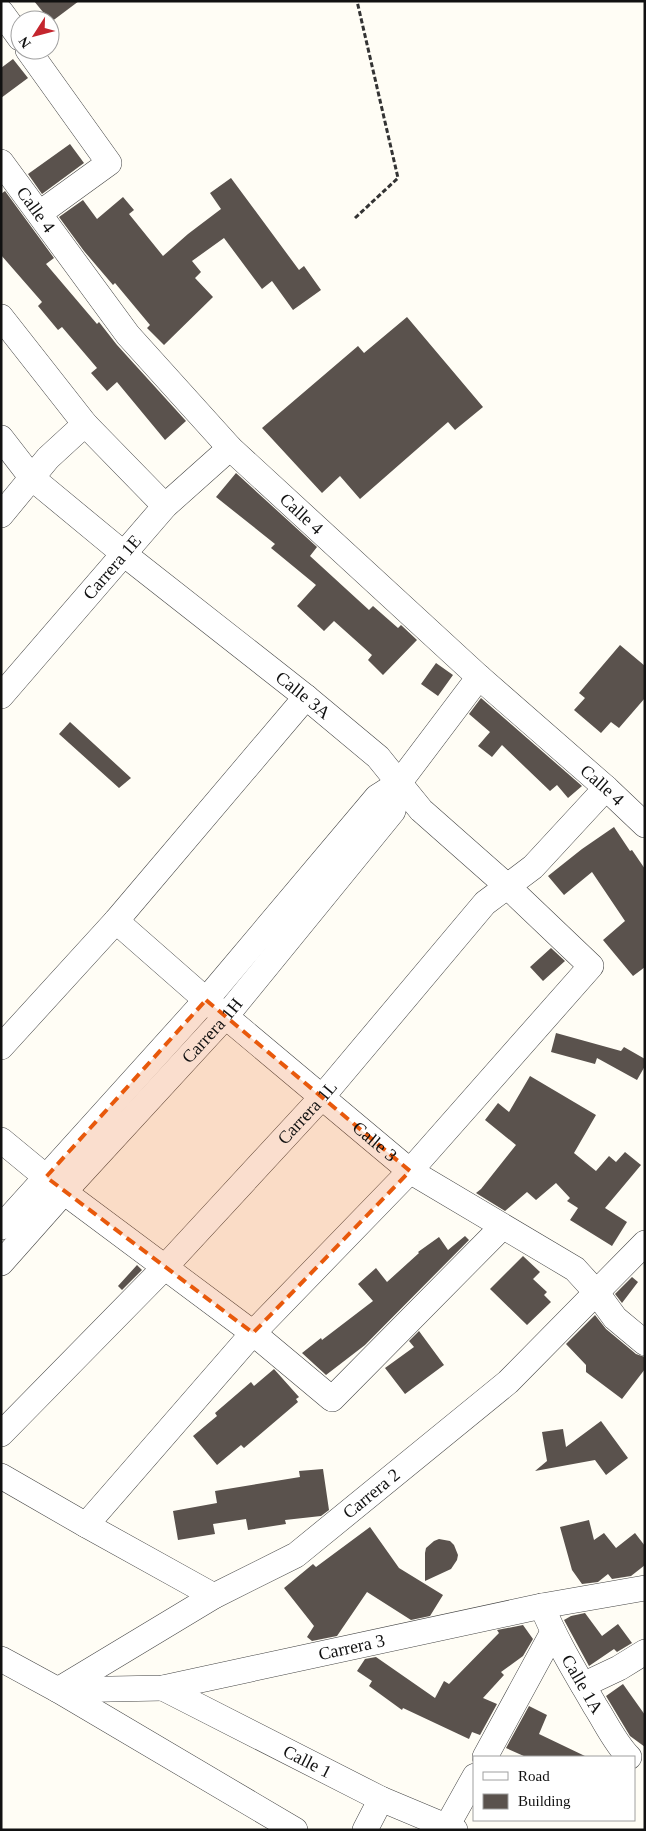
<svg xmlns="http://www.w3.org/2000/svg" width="646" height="1831" viewBox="0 0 646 1831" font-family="Georgia,serif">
<rect width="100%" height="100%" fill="#fffdf5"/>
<path fill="#5a524d" d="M34,1H79L51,22Z
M13,59L28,78L1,98V68Z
M70,144L84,163L42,194L28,174Z
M231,178L299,270L304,266L321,290L293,310L272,281L262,289L224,238L192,261L201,272L195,278L213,297L164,345L147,328L150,325L115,283L113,285L84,251L59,217L83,200L97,219L123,197L134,210L129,214L163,256L188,234L221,209L210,193Z
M5,191L54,258L46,264L97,324L99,322L117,345L186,421L165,440L117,382L107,391L91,373L97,368L62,327L58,330L38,306L42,302L1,255V194Z
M407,317L483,407L455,430L448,422L360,499L340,476L322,493L262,428L358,346L364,353Z
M236,473L317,547L310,556L369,610L373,606L398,628L401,625L417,640L383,675L368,660L372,655L334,621L324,631L297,606L316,585L271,548L275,544L216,497Z
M620,645L645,666V698L619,728L611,722L601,733L574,710L585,698L579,693Z
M436,663L453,675L438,696L421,684Z
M481,698L582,786L568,798L557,785L550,791L502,745L492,757L478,746L490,732L469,714Z
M70,722L131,778L119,788L59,734Z
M614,827L630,851L632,850L645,869V967L633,976L603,940L625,921L592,872L564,895L548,876L582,849Z
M551,948L565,961L543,981L530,967Z
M556,1033L621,1051L624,1047L645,1059V1066L637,1080L597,1058L595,1064L551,1052Z
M530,1076L596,1115L574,1153L596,1171L609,1156L616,1162L625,1152L641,1165L605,1208L627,1222L612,1246L570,1220L578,1208L567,1201L570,1198L556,1183L536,1200L527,1192L505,1211L476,1193L481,1189L516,1145L485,1120L498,1103L509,1112Z
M465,1236L469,1240L365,1345L326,1375L302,1353L321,1338L322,1340L373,1301L358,1284L376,1268L387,1282L419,1253L418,1252L439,1237L448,1250Z
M523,1256L540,1272L533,1279L547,1292L544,1295L551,1302L527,1325L490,1289Z
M137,1265L142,1270L122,1290L118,1286Z
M632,1277L638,1282L622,1303L615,1294Z
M595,1315L606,1329L636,1354L645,1357V1369L622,1399L586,1372V1365L566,1344Z
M419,1331L444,1365L405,1394L385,1368L414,1347L409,1341Z
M274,1369L299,1397L296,1399L298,1402L244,1448L241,1445L217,1465L193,1436L217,1416L215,1413L251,1382L254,1386Z
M601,1421L628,1458L606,1475L595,1460L535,1471L547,1461L542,1432L563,1429L566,1447Z
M323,1469L329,1510L321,1516L285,1520L286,1524L248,1530L246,1519L213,1524L215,1534L178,1540L173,1511L217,1503L215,1491L300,1477L299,1471Z
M589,1520L594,1540L604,1533L616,1548L635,1533L645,1546V1565L631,1576L612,1579L608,1574L598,1582L582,1584L572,1570L560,1527Z
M370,1527L399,1568L443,1595L430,1616L411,1620L367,1592L337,1636L312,1641L307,1637L314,1626L284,1588L313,1564L316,1567Z
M439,1539L450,1541L454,1545L458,1555L457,1560L451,1569L425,1581V1553L426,1548L434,1541Z
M585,1613L602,1636L618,1624L632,1643L617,1652L614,1649L589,1666L564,1620L571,1616Z
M523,1625L533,1639L523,1656L501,1672L504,1675L483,1698L497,1704L480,1735L472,1732L469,1739L403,1708L402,1710L369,1686L372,1681L357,1671L365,1659L376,1657L435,1698L444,1681L449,1684L499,1633L497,1630Z
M623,1684L645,1715V1747L630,1736L606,1696Z
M529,1706L547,1715L539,1734L587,1757H526L506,1748Z"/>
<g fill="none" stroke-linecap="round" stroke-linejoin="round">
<defs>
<g id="minor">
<path d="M1,12L20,38"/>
<path d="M28,50L109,163L40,213"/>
<path id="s1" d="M1,162L128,335L230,448L479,677L606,788L645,825"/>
<path d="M1,317L85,424L165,506"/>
<path id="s2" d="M1,438L32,478L124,554L306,697L378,757L421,810L507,886L591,966L410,1171L253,1333L86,1525"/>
<path d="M1,515L48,458L85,424"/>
<path id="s3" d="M1,696L165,506L230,448"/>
<path id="s4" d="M116,921L206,1000L410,1171L575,1269L596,1292L615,1318L645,1343"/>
<path d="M1,1047L116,921L306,697"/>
<path d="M1,1140L64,1192L253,1333L332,1399L502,1227"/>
<path d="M1,1227L206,1000L377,797L399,783L479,677"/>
<path id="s5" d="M1,1263L64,1192L226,1016L393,811L399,783"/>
<path id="s6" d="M1,1434L165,1267L322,1097L485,903L533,867L606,788"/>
<path d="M1,1476L86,1525L214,1596"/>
<path id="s7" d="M542,1606C556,1641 576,1673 595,1706C606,1723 615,1743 629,1757"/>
<path d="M1,1659L58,1690L295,1830"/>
<path d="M583,1685L619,1668L645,1652"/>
<path id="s8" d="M163,1688L381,1799L455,1830"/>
<path id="s9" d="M58,1690L214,1596L296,1555L508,1382L645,1243"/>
<path id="s10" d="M60,1690L163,1688L542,1606L645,1588"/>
<path d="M485,1757L553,1632"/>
<path d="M447,1826L475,1776"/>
<path d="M365,1830L381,1799"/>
</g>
</defs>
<use href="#minor" stroke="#444" stroke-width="26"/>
<path stroke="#333" stroke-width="3" stroke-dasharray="5 2.5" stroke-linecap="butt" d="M355,218L398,178L357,1"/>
<use href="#minor" stroke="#fff" stroke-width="25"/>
</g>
<path fill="#e8590c" fill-opacity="0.2" stroke="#e8590c" stroke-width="4" stroke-dasharray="10 6" stroke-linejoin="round" d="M206,1000L410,1171L253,1333L46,1177Z"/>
<g text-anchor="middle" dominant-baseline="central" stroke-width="5" stroke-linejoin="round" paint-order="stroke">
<g font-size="18" fill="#111" stroke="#fff">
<text stroke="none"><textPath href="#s1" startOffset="59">Calle 4</textPath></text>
<text stroke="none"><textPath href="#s1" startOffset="464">Calle 4</textPath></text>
<text stroke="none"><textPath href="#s3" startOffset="170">Carrera 1E</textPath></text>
<text stroke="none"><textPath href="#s2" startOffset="398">Calle 3A</textPath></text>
<text stroke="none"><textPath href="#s1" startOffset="869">Calle 4</textPath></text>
<text stroke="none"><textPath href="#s5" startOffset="314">Carrera 1H</textPath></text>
<text stroke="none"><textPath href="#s6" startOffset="444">Carrera 1L</textPath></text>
<text stroke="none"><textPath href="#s4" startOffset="340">Calle 3</textPath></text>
<text stroke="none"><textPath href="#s9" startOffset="371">Carrera 2</textPath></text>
<text stroke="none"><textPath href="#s10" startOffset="296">Carrera 3</textPath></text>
<text stroke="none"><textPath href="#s7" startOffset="88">Calle 1A</textPath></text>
<text stroke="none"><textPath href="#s8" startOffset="162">Calle 1</textPath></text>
</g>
</g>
<rect width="646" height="1831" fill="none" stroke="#111111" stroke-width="5"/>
<rect x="473" y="1756" width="162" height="65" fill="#ffffff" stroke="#a0a0a0"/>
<rect x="483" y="1772" width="25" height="8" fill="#ffffff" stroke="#a0a0a0"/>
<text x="518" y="1781" font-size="15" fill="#111111">Road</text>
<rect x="483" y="1794" width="25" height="15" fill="#5a524d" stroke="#a0a0a0"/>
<text x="518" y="1806" font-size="15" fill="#111111">Building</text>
<g transform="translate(35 35) rotate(234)"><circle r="24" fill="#ffffff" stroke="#a0a0a0"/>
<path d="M0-4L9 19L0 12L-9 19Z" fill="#c4262e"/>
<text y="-8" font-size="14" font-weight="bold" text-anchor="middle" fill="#111111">N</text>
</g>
</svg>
